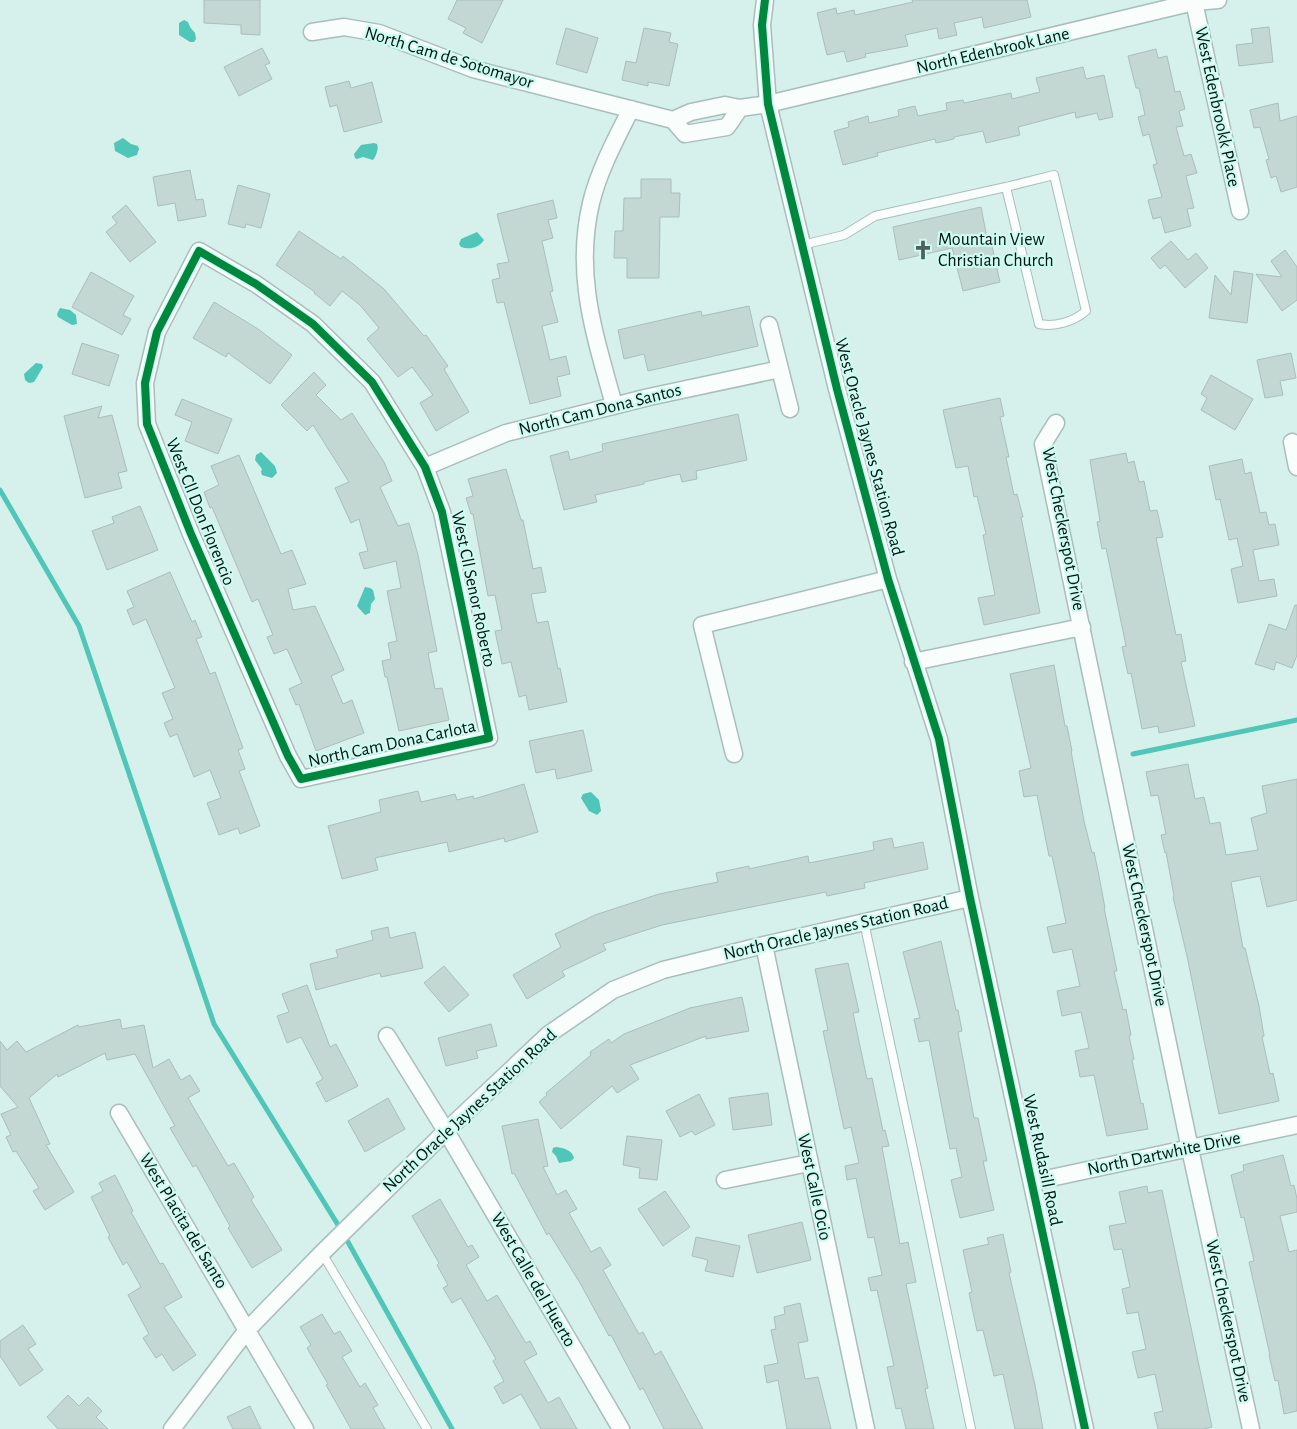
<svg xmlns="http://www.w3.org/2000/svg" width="1297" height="1429" viewBox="0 0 1297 1429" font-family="'Alegreya Sans',sans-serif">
<rect width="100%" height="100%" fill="#d6f0eb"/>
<path fill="#4fc6b7" d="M184,20L188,22L190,27L195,33L196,39L194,42H190L179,35V23Z
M123,138L131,144L138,146L139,149L137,155L128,158L115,151L114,143Z
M374,143L377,144C379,148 376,157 373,160L363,157L357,159L355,158L354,154L361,145Z
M477,232L484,240C479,248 469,250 461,247L459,244L461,239Z
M60,308L70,310L76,315L77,324L72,325L58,317L57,314Z
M36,363L42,364L43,367L34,382L29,383L25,380L24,374Z
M261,452L275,466L277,473L272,478L262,475L261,472L262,469L255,460L256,455Z
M365,587L370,588L373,590L375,599L371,604L370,613L365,615L357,606Z
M591,792L599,800L601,811L597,815L589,811L581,798L583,794Z
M556,1147C564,1148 572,1150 574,1158L571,1161L559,1163L556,1156L552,1152L553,1148Z"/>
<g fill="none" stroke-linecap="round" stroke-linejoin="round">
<path stroke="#4fc6b7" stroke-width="5" d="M0,490L79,626L214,1024L343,1233L452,1429
M1133,754L1297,720"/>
</g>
<path fill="#c3d7d3" stroke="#aabebb" d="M204,0H260V35L241,34V25L204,23Z
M457,0H503L482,43L463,33L466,28L448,19Z
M912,0H1027L1031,17L984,28L982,17L954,23L957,35L939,39L937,28L905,35L908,46L865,54L866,57L847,62L844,51L827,55L817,13L836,8L837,14L854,10L855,15L913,2Z
M1269,27L1273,62L1239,66L1236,45L1253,43L1251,29Z
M566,28L598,38L587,73L556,64Z
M644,28L671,33L669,42L678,44L669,86L648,82V86L622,80L626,61L636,63Z
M262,48L270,63L265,65L272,79L239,96L224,67Z
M1156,49L1158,58L1167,56L1175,92L1180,91L1185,109L1179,111L1183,126L1176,127L1184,156L1191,154L1197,173L1186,176L1194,208L1187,209L1191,226L1165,233L1161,217L1153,219L1148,200L1162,197L1153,165L1157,164L1149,134L1143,136L1138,117L1145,115L1139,88H1136L1128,56Z
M1083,67L1086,79L1104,75L1113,117L1099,120L1097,113L1076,118L1075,112L1018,127L1020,135L986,143L983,131L954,137V139L936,143L935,139L877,153L878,156L843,165L834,131L849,127L848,122L868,116L869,123L899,116L898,110L915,106L918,116L947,110L946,103L963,100L964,103L1011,93L1012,99L1040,92L1036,78Z
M349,81L351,88L372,82L382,122L344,132L337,105L330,107L325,87Z
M1278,103L1280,121L1297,116V187L1281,192L1276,176L1271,178L1266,160L1269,159L1260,127L1254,128L1250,110Z
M190,170L196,200L203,199L206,216L178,221L175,203L158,206L153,177Z
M641,179H671V193H680L679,217H660L659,278H627V258H614L615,231H623L624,198H641Z
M238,185L270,194L261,228L246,224L245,228L228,224Z
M553,200L557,218L548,220L553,238L542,241L553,291L550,292L558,322L542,326L550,360L566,356L570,374L557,377L561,396L530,404L504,302L497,303L492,280L500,278L497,264L509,262L497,214Z
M126,205L156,242L130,262L106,232L117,223L112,217Z
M981,207L987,238L990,237L1000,282L963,291L952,248L899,260L893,227Z
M299,231L341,259L343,256L384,289L424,336L426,335L448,366L444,369L469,412L436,431L420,403L433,395L412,367L398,377L367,339L379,328L360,305L342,291L330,306L314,293L315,292L276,265Z
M1171,241L1188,260L1196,253L1208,268L1185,288L1165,265L1160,269L1151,258Z
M1285,250L1297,267V300L1282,311L1256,274L1282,277L1271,261Z
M1234,271L1253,274L1247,323L1209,318L1215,275L1231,295Z
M91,272L134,296L123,315L131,319L122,335L72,307Z
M214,302L258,329L292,355L270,384L228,353L226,357L193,338Z
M749,306L758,346L648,371L644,354L624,359L618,330L701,311L702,316Z
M82,343L119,355L109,386L72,374Z
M1291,353L1296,378L1280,381L1283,395L1265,398L1257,360Z
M314,372L326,385L316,395L341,420L352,413L384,462L392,481L380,487L398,526L409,523L418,555L437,651L428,653L435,689L442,688L449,720L399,731L387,677H385L382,661L391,659L388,643L397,641L387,591L401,588L396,561L364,569L359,553L368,551L359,519L351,523L335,488L349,482L313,425L307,431L281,405Z
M1211,375L1253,399L1235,430L1201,410L1207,398L1201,394Z
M1000,398L1004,416L1000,417L1009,457H1006L1014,495L1017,494L1023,517H1021L1040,613L984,625L978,598L995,595L983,535L986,534L977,496L974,497L968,466L956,468L943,410Z
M182,399L232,419L218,454L185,441L192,422L175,415Z
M102,406L98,418L112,415L127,471L118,473L122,488L85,498L64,416Z
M738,414L747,460L696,471L697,479L682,482L680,474L644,482V484L595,495L597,502L564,510L550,456L568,451L570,460L603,451L602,444Z
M1126,453L1128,463L1134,461L1139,482L1144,481L1150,511L1157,510L1163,537L1156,538L1176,635L1181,634L1186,661L1181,662L1195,726L1159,733L1158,726L1142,729L1131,673L1128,674L1122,647L1126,646L1106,548L1102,549L1097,522L1100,521L1090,460Z
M239,455L281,554L292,550L306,584L288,589L293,610L315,606L344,670L331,676L343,704L352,700L364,733L316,751L299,704L296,705L289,689L302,683L287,649L274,654L267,637L273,635L258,599L252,602L212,507L210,508L204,492L219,485L211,466Z
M1242,459L1245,474L1251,472L1260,513L1266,512L1269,525L1275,524L1279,545L1253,550L1259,581L1274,579L1277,596L1238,603L1231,569L1243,566L1237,538L1229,540L1220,499L1216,500L1209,466Z
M506,469L521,520H523L533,569L541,567L546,592L531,594L537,623L548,621L558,669L560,668L567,702L529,710L526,695L519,697L511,662L502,664L495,631L502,630L495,595L488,596L473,514H471L466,498L473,496L468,479Z
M140,506L158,550L107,570L92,531L114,523L112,517Z
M170,572L192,622L195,620L202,637L196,639L210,674L215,672L243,748L238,750L245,769L239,771L260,826L240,834L238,828L219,835L207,803L221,798L210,770L194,777L177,734L170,737L164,723L173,719L162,693L175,688L146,619L133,625L127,610L134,607L127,591Z
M1295,605H1297V655L1292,668L1276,662L1274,670L1255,664L1269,624L1286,630Z
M1054,665L1065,726H1067L1072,751H1071L1084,821L1092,853L1094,852L1099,876L1105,908H1104L1117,971H1114L1123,1010L1126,1009L1131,1035L1129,1036L1134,1059L1132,1060L1141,1104L1143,1103L1148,1129L1107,1136L1094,1075L1080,1077L1075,1051L1089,1048L1081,1012L1062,1016L1057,991L1080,986L1072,949L1053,953L1047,927L1066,923L1060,893L1052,856H1049L1037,795L1024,797L1019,771L1031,768L1010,674Z
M583,730L592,771L557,779L555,769L536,773L529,741Z
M1188,764L1195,799L1204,797L1210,824L1220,822L1226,855L1258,850L1251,818L1267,813L1262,786L1297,779V900L1267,907L1260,876L1231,882L1243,948H1245L1259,1006L1264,1036L1262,1037L1270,1074L1273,1073L1279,1101L1219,1114L1187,956L1173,897L1174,896L1166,852L1165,853L1161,835L1166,834L1158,795L1151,796L1146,772Z
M524,784L538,832L505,842L504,838L449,852L447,842L375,858L378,870L342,879L328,826L381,812L379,800L418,791L421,802L455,794L457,800L473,796L474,799Z
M892,838L894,848L923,842L928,869L864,883L865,888L827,896L826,892L662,925L603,944L606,950L562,971L565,976L527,999L513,975L561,947L555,934L595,915L659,894L718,882L716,873L749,866V869L808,856L809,863L874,850L873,842Z
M388,927L390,938L415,932L423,968L381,977L380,973L316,990L310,964L338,957L336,950L373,940L371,931Z
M941,941L956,1010H958L962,1031L958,1032L974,1118H978L987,1161H983L994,1210L960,1218L951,1180L962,1177L956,1148L950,1149L929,1040L919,1042L914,1019L920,1018L903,952Z
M848,963L859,1012L853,1013L867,1079L872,1078L883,1131L885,1130L889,1146L882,1147L900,1244L908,1242L916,1282L906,1284L928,1388L925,1389L934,1429H906L901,1408L896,1409L887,1367L894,1366L877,1290L871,1291L868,1278L882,1275L874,1237L868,1238L856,1178L847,1180L845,1166L859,1163L851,1127L844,1129L823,1031L828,1030L815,969Z
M444,966L469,995L449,1012L424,983Z
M307,985L330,1047L336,1044L358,1086L326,1102L316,1083L323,1079L301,1037L287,1043L277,1016L289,1012L282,994Z
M742,997L749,1031L706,1039V1036L630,1065L639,1079L617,1093L612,1086L561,1129L539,1102L547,1095L546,1093L591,1055L590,1052L609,1039L611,1043L624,1034L690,1008Z
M120,1019L122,1029L144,1025L153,1068L169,1059L181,1080L190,1075L200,1091L188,1098L228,1166L234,1163L254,1197L251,1200L282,1250L252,1268L228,1228L230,1226L196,1165L193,1167L170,1128L175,1126L135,1054L107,1060L105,1053L58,1077L57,1074L29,1098L50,1144L46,1145L74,1192L45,1210L33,1191L39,1188L16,1151L13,1152L6,1137L11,1135L1,1114L18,1107L0,1086V1041L7,1050L17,1041L26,1052L78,1025L79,1027Z
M491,1024L497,1046L476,1051L478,1058L446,1066L438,1038Z
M768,1093L772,1125L733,1130L729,1098Z
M699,1094L715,1125L695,1135L692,1131L680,1137L666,1111Z
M388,1098L405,1129L365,1152L348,1121Z
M538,1119L548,1166L543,1167L557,1195L566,1190L577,1209L569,1213L591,1252L600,1247L611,1265L603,1270L639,1334L643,1332L655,1355L661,1351L703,1429H664L643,1388L640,1390L611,1335L609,1336L580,1283L549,1233L547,1235L514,1173L512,1174L502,1126Z
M627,1136L662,1140L657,1180L639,1178L640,1168L623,1165Z
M1283,1155L1291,1186L1294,1185L1297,1199V1212L1280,1216L1289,1252L1297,1250V1411L1284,1414L1278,1380L1275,1381L1269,1355H1270L1249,1262L1254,1261L1244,1217L1241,1218L1231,1175L1244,1171L1243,1165Z
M115,1175L133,1211L131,1212L160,1264L163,1263L182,1297L164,1307L196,1355L173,1371L162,1354L156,1358L143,1338L149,1334L128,1295L141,1287L127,1262L123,1265L108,1237L110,1236L91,1197L103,1191L99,1183Z
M1147,1186L1148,1193L1162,1190L1212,1427L1204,1429H1158L1154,1413L1163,1411L1155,1374L1138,1378L1132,1352L1146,1349L1138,1312L1127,1314L1122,1289L1130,1287L1122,1249L1114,1250L1109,1226L1126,1223L1119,1192Z
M665,1191L690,1227L663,1246L638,1209Z
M440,1199L468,1247L472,1245L479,1257L466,1265L487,1301L497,1295L526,1343L530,1341L537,1354L524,1361L548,1403L559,1397L577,1429H541L521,1394L503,1404L494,1387L504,1381L493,1361L496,1359L461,1298L452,1303L443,1288L448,1285L437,1265L439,1263L412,1216Z
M802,1222L811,1260L757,1273L748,1235Z
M1003,1234L1011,1272L1009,1273L1035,1385L1043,1429H1015L1003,1374L994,1376L983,1330L977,1331L969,1293L972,1292L963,1250L989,1244L987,1238Z
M696,1237L740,1246L733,1277L705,1271L708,1260L692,1256Z
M800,1303L808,1341L798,1343L805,1379L818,1377L831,1429H787L778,1380L767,1383L764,1366L778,1363L771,1330L776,1329L774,1317L785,1314L784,1307Z
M322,1314L334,1334L340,1331L352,1351L342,1357L360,1387L365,1383L378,1405L373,1408L385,1429H351L326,1385L328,1384L307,1348L311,1345L300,1327Z
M23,1325L36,1344L28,1349L43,1370L20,1386L0,1356V1341Z
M68,1395L79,1406L88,1397L102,1411L96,1417L108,1429H58L47,1417Z
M250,1406L261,1429H233L227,1417Z"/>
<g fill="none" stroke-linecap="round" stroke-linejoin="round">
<defs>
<path id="service" d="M802,245L844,235L875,216L1006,187L1039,324C1055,327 1073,322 1086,311L1054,175L1006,187
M864,922L919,1178L971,1429
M322,1253L427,1429"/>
<path id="minor" d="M765,0L762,25L768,104L837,389L888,579L939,739L970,898L1085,1429
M1194,2L1240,211
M312,32L344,27L379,33L473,69L673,120L685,134L727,127L740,108
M673,120L691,112L725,105L740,108L768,104L1194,2L1218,0
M199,251L256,284L313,324L372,382L425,467L442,512L489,738L301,779L288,756L191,534L147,424L145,383L157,332Z
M769,325L790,409
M614,405C595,335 574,276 591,203C599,170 616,139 631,109
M1056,423L1043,444L1190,1149L1251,1429
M1292,442L1297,467
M425,467L506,433L649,397L780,369
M913,662L1082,627
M734,754L702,625L888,579
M764,945L866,1429
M387,1036L446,1131L621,1429
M119,1113L305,1429
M725,1180L809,1163
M1032,1182L1297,1125
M172,1429L247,1330L322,1253L446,1131L549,1034L613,990L663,970L764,945L970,898"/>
</defs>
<use href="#service" stroke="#a9beba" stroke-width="10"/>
<use href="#minor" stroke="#a9beba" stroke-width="19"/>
<use href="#service" stroke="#f9fdfc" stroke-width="8"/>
<use href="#minor" stroke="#f9fdfc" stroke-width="16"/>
<defs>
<path id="cycleway" d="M765,0L762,25L768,104L837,389L888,579L939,739L970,898L1085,1429
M199,251L256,284L313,324L372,382L425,467L442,512L489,738L301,779L288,756L191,534L147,424L145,383L157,332Z"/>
</defs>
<use href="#cycleway" stroke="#ccfbf1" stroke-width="11"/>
<use href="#cycleway" stroke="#00873e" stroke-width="8"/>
</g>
<defs>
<symbol id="church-bare" viewBox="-9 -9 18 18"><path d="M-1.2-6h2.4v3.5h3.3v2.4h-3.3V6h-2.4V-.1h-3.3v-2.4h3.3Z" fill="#4c605c" stroke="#ccfbf1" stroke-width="2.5" paint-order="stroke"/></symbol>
</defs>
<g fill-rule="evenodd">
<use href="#church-bare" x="909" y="236" width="28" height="28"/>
</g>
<g text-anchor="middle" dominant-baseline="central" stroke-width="4.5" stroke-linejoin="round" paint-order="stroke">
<g font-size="18" fill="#02120f" stroke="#ccfbf1">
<text transform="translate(993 51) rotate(-13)">North Edenbrook Lane</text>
<text transform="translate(449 58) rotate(17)">North Cam de Sotomayor</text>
<text transform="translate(1217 107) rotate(78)">West Edenbrookk Place</text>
<text transform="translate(600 410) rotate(-14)">North Cam Dona Santos</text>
<text transform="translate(869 447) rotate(75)">West Oracle Jaynes Station Road</text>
<text transform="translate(200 512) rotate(68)">West Cll Don Florencio</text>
<text transform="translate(1063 529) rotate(79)">West Checkerspot Drive</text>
<text transform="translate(473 589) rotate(78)">West Cll Senor Roberto</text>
<text transform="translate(392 744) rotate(-12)">North Cam Dona Carlota</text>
<text transform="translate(1144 925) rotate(78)">West Checkerspot Drive</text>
<text transform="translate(836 929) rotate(-13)">North Oracle Jaynes Station Road</text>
<text transform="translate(470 1111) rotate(-43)">North Oracle Jaynes Station Road</text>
<text transform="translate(1164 1154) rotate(-12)">North Dartwhite Drive</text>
<text transform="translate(1042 1160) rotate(78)">West Rudasill Road</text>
<text transform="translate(814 1187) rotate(78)">West Calle Ocio</text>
<text transform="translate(183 1221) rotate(59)">West Placita del Santo</text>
<text transform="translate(533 1280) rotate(60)">West Calle del Huerto</text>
<text transform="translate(1228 1321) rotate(78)">West Checkerspot Drive</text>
</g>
<g font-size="18" fill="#02120f" stroke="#ccfbf1" text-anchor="start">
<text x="938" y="240">Mountain View<tspan x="938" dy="21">Christian Church</tspan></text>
</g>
</g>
</svg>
